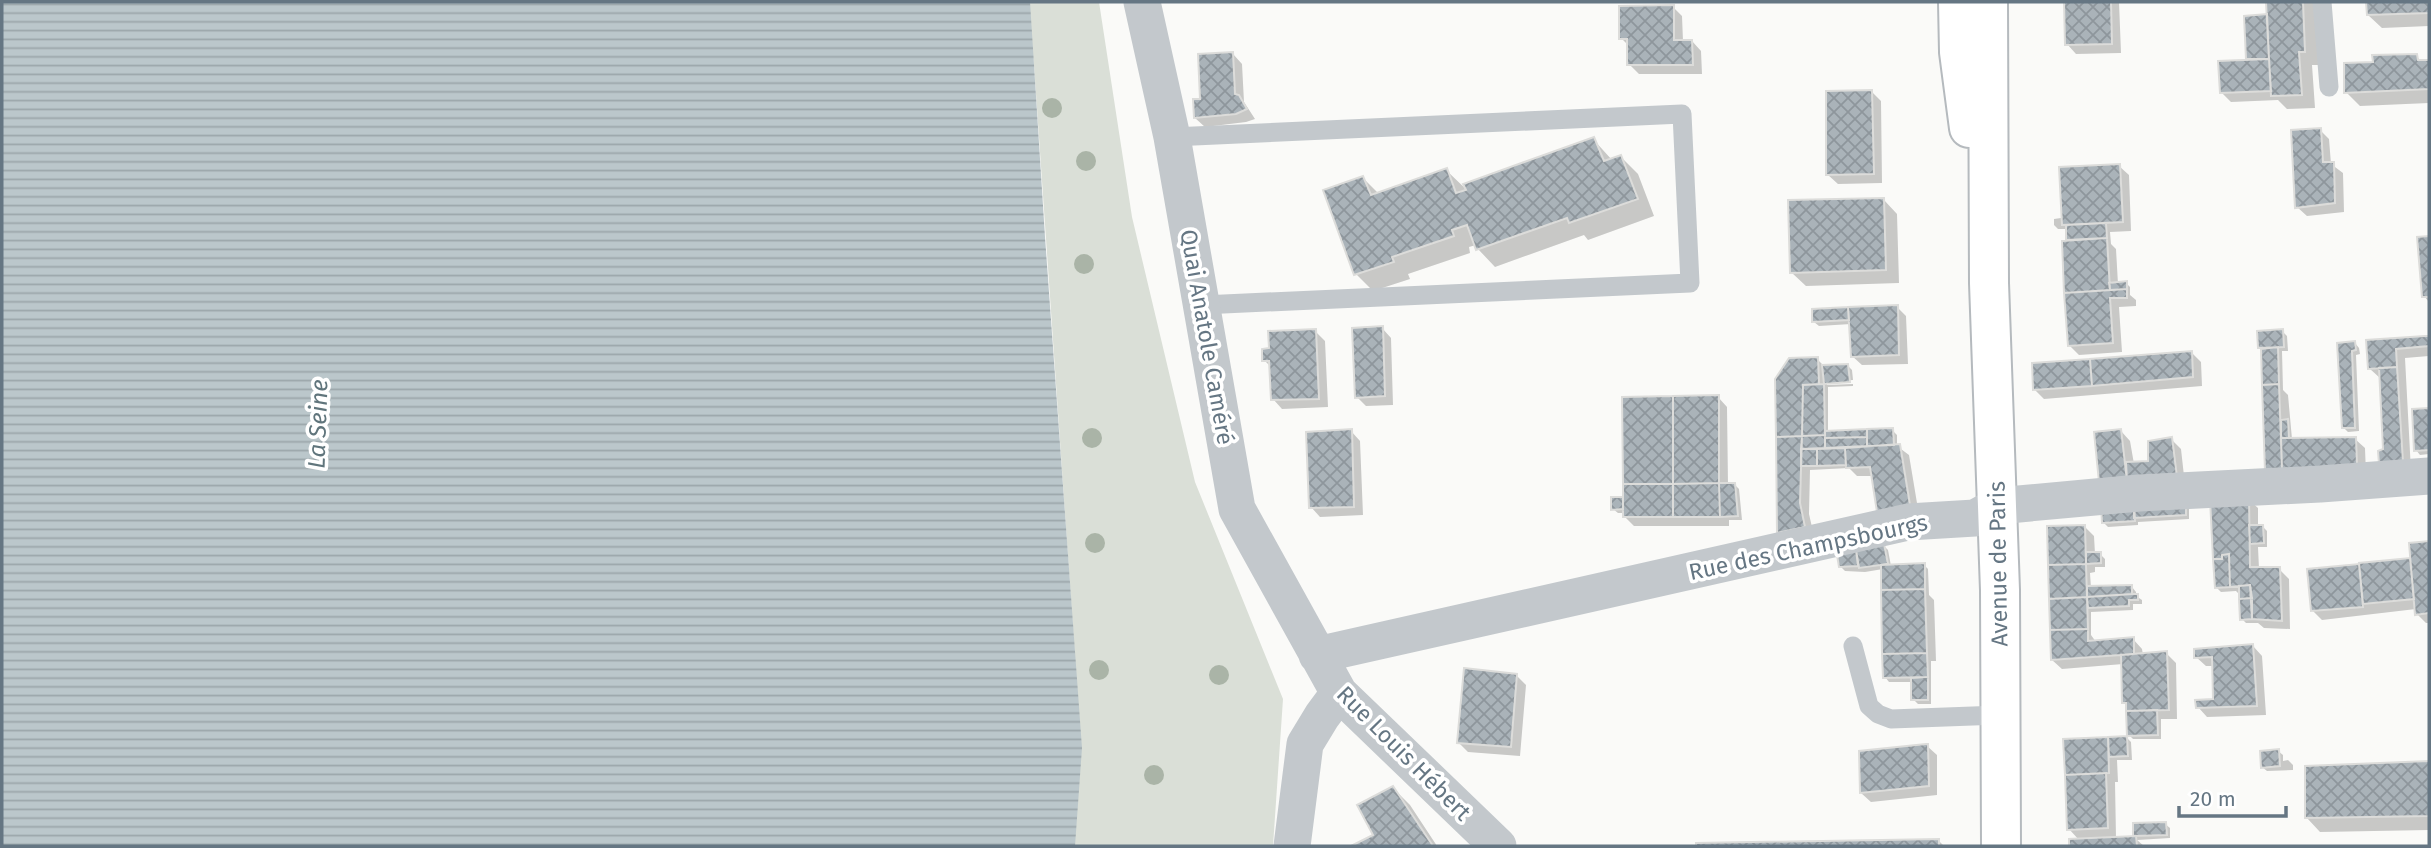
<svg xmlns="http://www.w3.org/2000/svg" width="2431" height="848" viewBox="0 0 2431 848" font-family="'Fira Sans',sans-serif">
<defs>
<pattern id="water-rules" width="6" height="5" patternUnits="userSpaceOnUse" patternTransform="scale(1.75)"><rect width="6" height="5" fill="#bbc7cb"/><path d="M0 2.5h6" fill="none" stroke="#9ca6aa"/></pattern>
<pattern id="building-cross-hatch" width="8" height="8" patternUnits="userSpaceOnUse" patternTransform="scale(1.75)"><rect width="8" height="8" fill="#aab3b9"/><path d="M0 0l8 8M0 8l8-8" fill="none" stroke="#8e969c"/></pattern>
</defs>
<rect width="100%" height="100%" fill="#fafaf8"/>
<path fill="#dadfd7" d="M1026,2H1099L1132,217L1195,482L1283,699L1273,846H1062L1075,658L1034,65Z"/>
<path fill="url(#water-rules)" d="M2,2H1030L1045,237L1082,748L1075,846H2Z"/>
<path fill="#0003" d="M2066,2H2119L2121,53L2076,54L2067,44Z
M2268,2H2316L2319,65H2312L2315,108L2287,109L2278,100L2231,102L2222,93L2250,62L2248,59L2268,16Z
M2368,2H2429V26L2382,28L2368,15Z
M1673,7L1682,16L1683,41H1692L1701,51L1702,74H1639L1629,64V46L1621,38Z
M1233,54L1242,64L1244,102L1255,119L1246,122L1205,127L1195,118L1202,100Z
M2416,56L2422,62H2429V103L2360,106L2346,92L2375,64Z
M1872,92L1881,101L1882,183L1838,184L1828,175Z
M2320,130L2329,139L2331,164L2343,173L2344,212L2307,216L2297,207Z
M1593,139L1612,160L1621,157L1638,174L1654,216L1588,240L1584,235L1495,267L1478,249L1476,245L1469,247L1470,253L1408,274L1410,279L1373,291L1356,274L1363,178L1379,194L1446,170L1469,192Z
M2119,166L2129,175L2131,231L2110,232L2111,244L2116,249L2118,284L2126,283L2130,287V295L2136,300V306L2119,307L2122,352L2079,355L2070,346L2064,242H2070L2068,240L2067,229H2058L2054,225V219L2061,218L2064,221Z
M1884,200L1897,214L1899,283L1806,286L1792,273Z
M2429,237V302L2424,296L2419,238Z
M1897,307L1906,316L1908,364L1862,365L1852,356L1851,324L1819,326L1814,322Z
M1382,328L1391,338L1393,405L1366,406L1357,397Z
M1315,331L1325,341L1328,407L1282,409L1273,399L1271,367L1264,360Z
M2282,331L2287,336L2288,351H2282L2283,390L2288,395L2292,439H2355L2365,448L2366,474L2276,480L2263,351L2259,348Z
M2429,337V356L2405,358L2411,471L2385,451L2380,378L2370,369L2368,342Z
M2355,343L2359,348L2360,354L2356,355L2359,431L2348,432L2343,427L2339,344Z
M2192,353L2201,362L2202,386L2044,399L2034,389Z
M1817,359L1824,366H1848L1852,370L1853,380L1827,382V385L1853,384V386L1828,387V432L1892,430L1897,435V446L1909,455L1919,515L1873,476H1857L1849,468L1810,470L1809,514L1814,536L1789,541L1777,379Z
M1718,397L1727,407L1728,485H1735L1739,489L1742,520H1729V526H1634L1625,517V513H1618L1613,509Z
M2429,409V454L2420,455L2416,450L2414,410Z
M1351,431L1360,441L1363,515L1320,517L1311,507Z
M2121,431L2130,441L2134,464L2150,462L2171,439L2181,449L2185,485L2101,481Z
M2248,499L2258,508V527H2263L2267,531V547H2258L2259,569H2279L2289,579L2290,629L2264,628L2258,623H2246L2242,619L2241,596L2236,591L2221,592L2216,587Z
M2189,506V519L2138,522V525L2108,527L2104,523Z
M2085,527L2094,536L2095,554H2100L2105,559V567H2095V572L2090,573L2091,588L2132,587L2136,592V596L2142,600V604H2133V610L2091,612V635L2096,642L2133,639L2142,649L2143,655L2166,653L2176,663L2177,719H2161V739H2133L2129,735L2128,707L2124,703L2123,664L2062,669L2052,660Z
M2429,542V623H2426L2417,614L2416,609L2322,620L2312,610L2309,571L2412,560L2410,544Z
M1884,546L1888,550L1891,566L1924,565L1928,569L1929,595L1934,600L1936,661H1931V704H1918L1913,699L1912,682H1889L1885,677L1883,569L1865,572L1845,571L1841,567L1839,556Z
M2253,646L2262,656L2266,715L2207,717L2198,707L2215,700L2214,666H2206L2196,657Z
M1516,675L1526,685L1520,756L1468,752L1458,742Z
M2126,737L2131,742L2132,760H2117L2118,782H2115L2116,838H2135L2134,825L2165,824L2170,828V838L2137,840L2144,846H2071V840H2079L2069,829L2108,739L2110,741Z
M1927,746L1937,755V795L1871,802L1861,793Z
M2278,751L2283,755V761L2288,760L2293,765V770L2267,771L2262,767Z
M2429,762V830L2320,832L2307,818V767Z
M1393,788L1410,805L1437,846H1355L1376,836Z
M1938,840L1944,846H1698V845Z"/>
<path fill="url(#building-cross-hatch)" stroke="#dcdcda" stroke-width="2" d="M2064,2H2111L2112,44L2065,45Z
M2266,2H2303L2305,52H2299L2302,95L2271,96Z
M2366,2H2429V13L2367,15Z
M1674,5V40H1692L1693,65H1627V39H1619V6Z
M2267,14L2269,59H2246L2244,16Z
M1233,52L1235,94L1239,95L1247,109L1236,114L1194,118L1193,99H1200L1198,54Z
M2417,54L2418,60H2429V89L2344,93V63L2373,62L2372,55Z
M2269,59L2271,91L2220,93L2218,61Z
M1872,90L1874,174L1826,175V91Z
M2321,128L2323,162H2334L2335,203L2295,208L2291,130Z
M1594,137L1604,161L1621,155L1638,199L1569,223L1567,218L1476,250L1467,225L1452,230L1454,236L1392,257L1394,262L1354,275L1323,190L1363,176L1371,195L1447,168L1456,193L1466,190L1463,184Z
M2120,164L2123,222L2062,225L2059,167Z
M1884,198L1886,270L1790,273L1788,200Z
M2106,223L2107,238L2066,240V225Z
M2429,236V297H2422L2417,237Z
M2107,238L2110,290L2064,293L2062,241Z
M2127,281V289L2110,290L2109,283Z
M2127,289V298H2110L2113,343L2068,346L2064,293Z
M1898,305L1899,355L1851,357L1848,307Z
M1848,307L1849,320L1812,322V309Z
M1383,326L1385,396L1355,398L1352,328Z
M1316,329L1319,399L1271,400L1269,361H1262V349L1269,348L1268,331Z
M2283,329L2284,347L2258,348L2257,331Z
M2425,336H2429V346L2396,349L2397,367L2368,369L2366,340Z
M2355,341L2356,350L2352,351L2355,428H2342L2337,343Z
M2278,347L2279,384L2262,385L2261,349Z
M2192,351L2193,377L2092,386L2090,359Z
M1818,357L1819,384L1803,385L1802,436L1776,437L1775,379L1789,358Z
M2090,359L2092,386L2033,390L2032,363Z
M1848,364L1850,382L1824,384L1822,365Z
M2397,367L2403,462L2379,464L2378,451L2383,449L2379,368Z
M1824,384L1825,435L1802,436L1803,385Z
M2279,384L2282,470L2265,471L2262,385Z
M1719,395V483L1673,484V396Z
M1673,396V484H1623L1622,397Z
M2429,408V450L2414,451L2412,409Z
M2288,419L2289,438H2281V420Z
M1893,428L1894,445L1867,446V429Z
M1352,429L1354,507L1309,508L1306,432Z
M1867,429V437L1825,438V431Z
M2121,429L2127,481L2099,482L2094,432Z
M1825,435V448L1801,449L1802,436Z
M1802,436L1800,503L1805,527L1777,533L1776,437Z
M1867,437V446L1825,448V438Z
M2172,437L2177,477L2127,481L2126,462L2148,461V441Z
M2356,437L2357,465L2282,470L2281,438Z
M1900,444L1910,505L1877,512L1870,467L1846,468L1845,448Z
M1845,448L1846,465L1817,466V449Z
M1801,449H1817V466H1801Z
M1719,483L1720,517H1673V484Z
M1719,483H1735L1738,516L1720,517Z
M1623,484H1673V517H1623Z
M1611,497H1623V509L1611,510Z
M2249,497L2250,567H2280L2282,621L2252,619L2250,585L2230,587L2229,554L2222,555V559H2213L2210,499Z
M2186,500V515L2134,518V503Z
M2134,503L2135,521L2102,523L2101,505Z
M2085,525L2086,564L2048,565L2047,526Z
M2249,525H2263L2264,543L2250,544Z
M2429,541V613L2415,615L2409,543Z
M1884,544L1888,564L1859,568L1856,550Z
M1856,550L1858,566L1839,567L1837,555Z
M2086,552H2101V563L2086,564Z
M2229,554L2230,587L2215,588L2213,559H2222V555Z
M2410,558L2414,599L2363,604L2359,563Z
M1925,563V589L1881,590V565Z
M2086,564L2087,597L2049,599L2048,565Z
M2359,564L2363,607L2311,611L2307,569Z
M2132,585V594L2087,597V586Z
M2250,585L2252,598L2239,599V586Z
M1925,589L1927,653L1882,654L1881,590Z
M2132,594H2138V600H2129V606L2088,608L2087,597Z
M2087,597L2088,629L2050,630L2049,599Z
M2252,598V619L2240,620L2239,599Z
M2088,629V641L2134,637V654L2051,660L2050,630Z
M2253,644L2257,706L2196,708L2195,700L2213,699L2212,657L2194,658V649Z
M2167,651L2169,710L2126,711V703H2122L2121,655Z
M1927,653L1928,677L1883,678L1882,654Z
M1464,668L1517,674L1511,747L1457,743Z
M1928,677V700H1911V678Z
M2157,710L2158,735L2127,736L2126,711Z
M2127,736L2128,756L2109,757L2108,737Z
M2108,737L2109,773L2065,775L2063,739Z
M1926,744H1928L1929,786L1860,793L1859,751Z
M2279,749L2280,766L2261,768L2260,751Z
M2429,761V816L2305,818V766Z
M2106,773L2108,828L2067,830L2065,775Z
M1393,786L1433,846H1351L1373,835L1357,805Z
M2166,822L2167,835L2133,836V823Z
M2136,836L2137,846H2069V839Z
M1939,839V846H1696V843Z"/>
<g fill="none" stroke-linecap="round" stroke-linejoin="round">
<defs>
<path id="primary" d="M1958,2L1959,52L1969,128
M1988,2L1989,283L2000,590L2001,846"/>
</defs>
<use href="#primary" stroke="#b5babe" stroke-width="42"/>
<path stroke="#c3c8cc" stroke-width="19" d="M2322,2L2329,87
M1172,137L1682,114L1690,283L1202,305
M1853,646L1869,706L1878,714L1891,719L2000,715"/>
<path stroke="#c3c8cc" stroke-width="37" d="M1142,2L1172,137L1237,509L1339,693L1498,846
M1317,655L1908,522L1975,518L1997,506L2139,493L2320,484L2429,476
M1292,846L1305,744L1322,716L1339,693"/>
<use href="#primary" stroke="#fff" stroke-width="38"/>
</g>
<g fill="#aab4a7">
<circle cx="1052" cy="108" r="10"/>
<circle cx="1086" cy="161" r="10"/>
<circle cx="1084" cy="264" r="10"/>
<circle cx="1092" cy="438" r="10"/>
<circle cx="1095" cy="543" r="10"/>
<circle cx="1099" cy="670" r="10"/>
<circle cx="1219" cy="675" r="10"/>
<circle cx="1154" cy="775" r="10"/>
</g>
<g text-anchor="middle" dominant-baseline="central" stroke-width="7" stroke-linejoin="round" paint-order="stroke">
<g font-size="23" fill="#657683" stroke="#fff">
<text transform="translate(1207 337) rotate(80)">Quai Anatole Caméré</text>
<text transform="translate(1808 547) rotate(-12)">Rue des Champsbourgs</text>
<text transform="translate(1998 564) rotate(-91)">Avenue de Paris</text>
<text transform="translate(1404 753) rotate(45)">Rue Louis Hébert</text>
</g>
<g font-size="24" font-style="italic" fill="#60757c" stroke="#fff">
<text transform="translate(318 424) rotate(-88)">La Seine</text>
</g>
</g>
<rect width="2431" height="848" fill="none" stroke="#657683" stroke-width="7"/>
<path d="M2179 806v10h107v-10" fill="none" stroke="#657683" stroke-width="3.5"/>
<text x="2190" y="806" font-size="21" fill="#657683" stroke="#ffffff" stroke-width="5" paint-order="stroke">20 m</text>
</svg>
